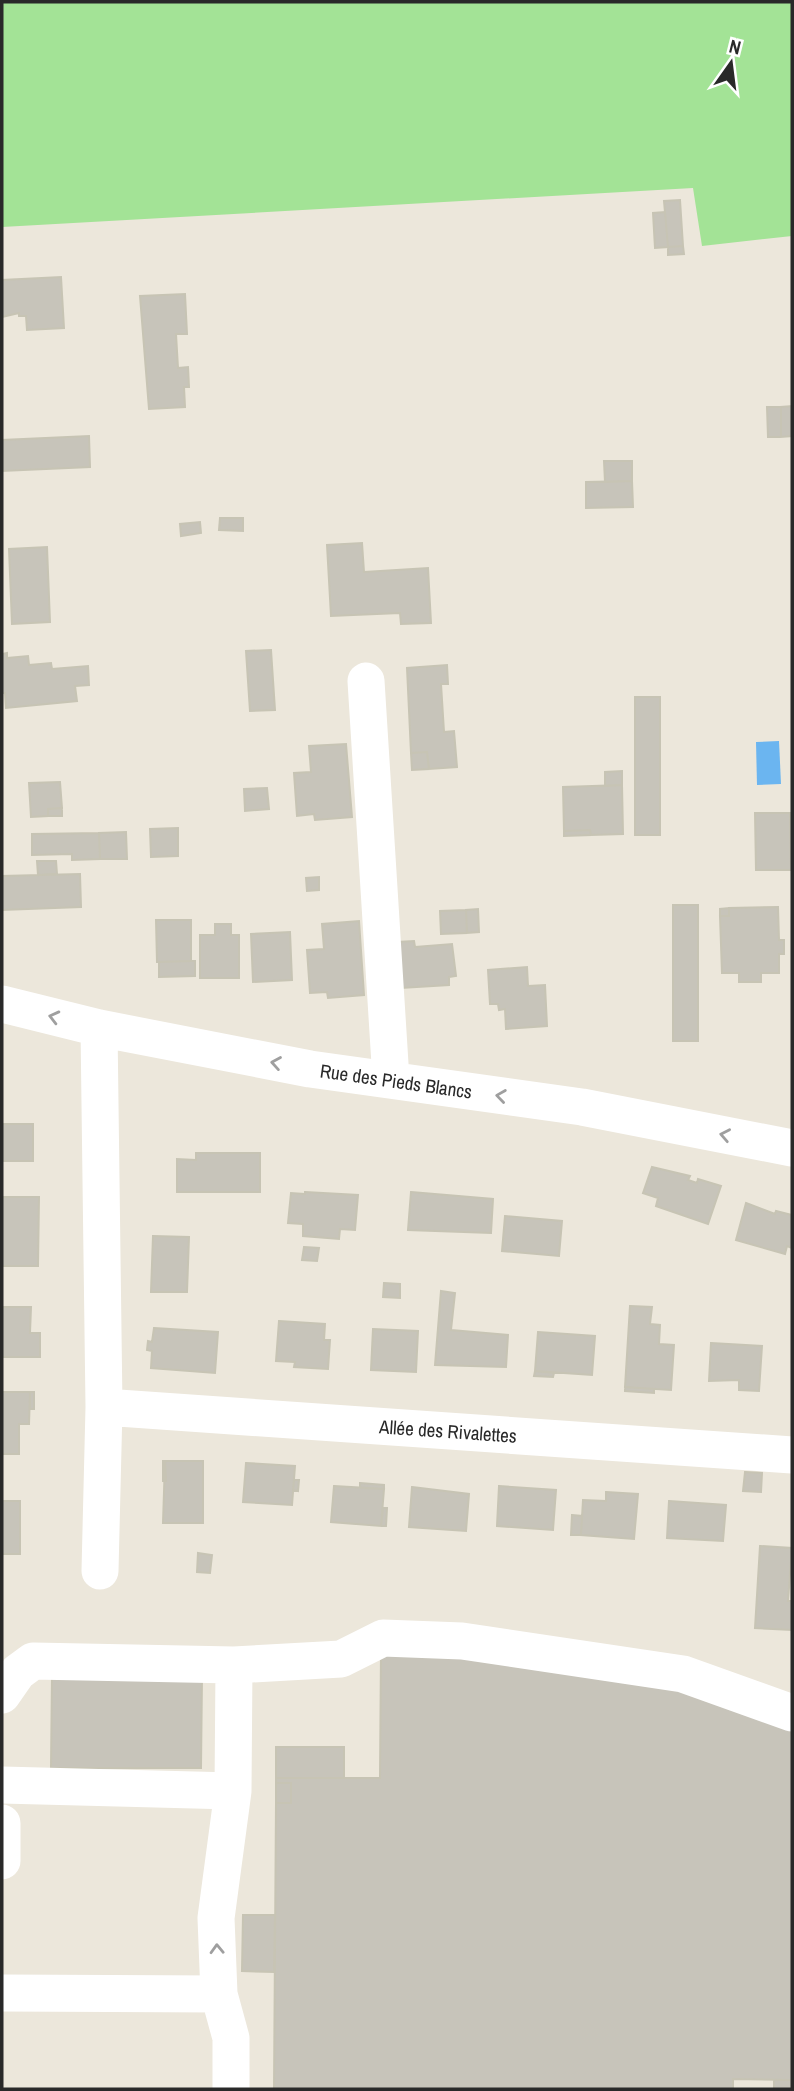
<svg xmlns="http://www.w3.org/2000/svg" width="794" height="2091" viewBox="0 0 794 2091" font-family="'Archivo Narrow',sans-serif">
<rect width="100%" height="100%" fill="#ece7db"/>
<path fill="#a3e396" d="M2,2H792V236L702,246L693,188L2,227Z"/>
<path fill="#6bb5f0" d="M779,741L781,784L757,785L756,742Z"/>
<path fill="#c7c4ba" stroke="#c7c4b4" stroke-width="2" d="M680,200L683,246L668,247L664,201Z
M665,212L668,247L655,248L653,213Z
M683,246L684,254L668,255V247Z
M61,277L64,328L27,330L26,316H19V313L2,317V280Z
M185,294L187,334H176L178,368L188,367L189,387H184L185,407L149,409L140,296Z
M792,406V436L781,437V407Z
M767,407H781V437H768Z
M89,436L90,467L2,471V440Z
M604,461H632V481L605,482Z
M632,481L633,507L586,508V482Z
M220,518H243V531L219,530Z
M200,522L201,533L181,536L180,524Z
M362,543L364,572L428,568L431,623L401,624L400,613L331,616L327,545Z
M47,547L50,622L12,624L9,549Z
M271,650L275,710L250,711L246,651Z
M7,653V658L28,656L29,665L51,663L52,669L88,666L89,685L75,686L77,701L6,708L5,693H2V654Z
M447,665L448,684H441L444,732L454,731L457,767L429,769L427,752L411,753L407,668Z
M635,697H660V835H635Z
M346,744L352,817L315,820L314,814L297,816L294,773L311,772L309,746Z
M427,752L429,769L412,770L411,753Z
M622,771V785L605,786V772Z
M60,782L62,808L48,809V816L31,817L29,783Z
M622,785L623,834L591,835L590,830L564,831L563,787Z
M267,788L269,809L245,811L244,789Z
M62,808V816H48V809Z
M755,813H790L791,870H756Z
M178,828V856L151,857L150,829Z
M590,830L591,835L564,836V831Z
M126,832L127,859H100L99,833Z
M99,833L100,859L72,860V854L32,855V834Z
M37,861H56L57,874L38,875Z
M80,874L81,907L2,910V876Z
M319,877V890L307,891L306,878Z
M673,905H698V1041H673Z
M778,907L779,940H784V954H779V973H761V982H739V973H722L720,916H729V908Z
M729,908V916H720V909Z
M478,909L479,932L467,933L466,910Z
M466,910L467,933L441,934L440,911Z
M156,920H191V961L157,962Z
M359,921L364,995L328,998L327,992L310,993L307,950L324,949L322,924Z
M215,924H231V935H239V978H200V935H215Z
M290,932L292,980L253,982L251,934Z
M414,941L415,947L452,944L456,976L449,977V985L401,988L397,942Z
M191,961H195V976L159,977V962Z
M527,967L528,986L545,985L547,1026L506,1029L505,1009L499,1010L498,1004H490L488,970Z
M2,1124H33V1161H2Z
M196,1153H260V1192H177V1159L196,1160Z
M652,1167L690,1176L688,1180L697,1183L698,1179L721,1186L708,1224L656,1206L658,1198L643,1193Z
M305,1192L358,1195L355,1230L340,1229L339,1239L303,1236V1224L288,1223L291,1193L305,1194Z
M411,1192L493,1199L491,1233L408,1230Z
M2,1197H39L38,1266H2Z
M746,1203L775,1214L776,1211L792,1215V1248L787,1246L785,1254L736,1240Z
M505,1216L562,1221L559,1256L502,1251Z
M153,1236L189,1237L187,1292H151Z
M304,1247L319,1248L317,1261L302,1260Z
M384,1283L400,1284V1298L383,1297Z
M441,1291L455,1293L451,1330L508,1335L506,1367L435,1365Z
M630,1306L652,1307L650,1324L660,1325L659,1344L674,1345L671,1390L625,1387Z
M2,1307H31L30,1333H40V1357H2Z
M279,1321L325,1324L324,1340H330L328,1369L294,1367L295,1362L276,1361Z
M154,1328L218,1332L215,1373L151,1368L152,1351L147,1350L148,1341L152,1342Z
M373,1329L418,1331L416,1372L371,1370Z
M538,1332L595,1336L592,1375L535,1371Z
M711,1343L762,1346L759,1391L739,1390V1380L709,1381Z
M535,1371L554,1373L553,1377L534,1376Z
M625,1387L654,1389V1393L625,1391Z
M2,1392H30L29,1424H19V1454H2Z
M30,1392H34V1409H30Z
M163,1461H165L166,1481H163Z
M165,1461H203V1523H163Z
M246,1463L295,1466L292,1505L243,1502Z
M745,1472L762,1473L761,1492L743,1491Z
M294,1480H299L298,1491L293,1490Z
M360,1483L384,1485V1489L360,1488Z
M334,1486L384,1489L381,1526L331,1522Z
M499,1486L556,1490L553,1530L497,1526Z
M412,1487L469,1494L466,1531L409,1527Z
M606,1492L638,1494L634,1539L581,1535L583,1500L606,1501Z
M2,1501H20V1554H2Z
M669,1501L726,1505L723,1541L667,1538Z
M383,1508H387L386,1526H381Z
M572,1515L582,1516L581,1535H571Z
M760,1546L792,1548L788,1601H792V1630L755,1628Z
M198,1553L212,1555L210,1573L197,1572Z
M381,1652L450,1653L677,1688L792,1731V2080L733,2079V2089H274L276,1803H291V1783H276V1778H380Z
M52,1675L202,1676L201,1768H51Z
M276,1747H344V1778H276Z
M276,1783H291V1803H276Z
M243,1915H275L274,1972L242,1971Z
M774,2080H792V2089H774Z"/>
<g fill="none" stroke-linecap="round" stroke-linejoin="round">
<path stroke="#fff" stroke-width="37" d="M366,681L391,1080
M2,1004L99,1028L310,1069L582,1107L792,1148
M99,1028L104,1407L792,1455
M100,1571L104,1407
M2,1695L18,1672L33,1661L234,1665
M2,1785L233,1791
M2,1823V1861
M2,1993L219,1994
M231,2089V2038L219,1994L216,1918L233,1791L234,1665L341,1659L383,1638L462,1641L683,1674L792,1713"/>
</g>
<defs><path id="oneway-chevron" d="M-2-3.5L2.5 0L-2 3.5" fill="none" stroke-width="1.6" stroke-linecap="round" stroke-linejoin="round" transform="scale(1.75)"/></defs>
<g stroke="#9f9f9f">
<use href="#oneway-chevron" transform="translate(54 1017) rotate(-166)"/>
<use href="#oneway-chevron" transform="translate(276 1063) rotate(-170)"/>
<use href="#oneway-chevron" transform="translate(501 1096) rotate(-172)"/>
<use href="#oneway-chevron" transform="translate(725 1135) rotate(-169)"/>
<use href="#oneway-chevron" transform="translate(217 1949) rotate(-92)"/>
</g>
<g text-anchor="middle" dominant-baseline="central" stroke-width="5" stroke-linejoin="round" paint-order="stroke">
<g font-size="19" fill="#292929" stroke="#fff">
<text transform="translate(396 1081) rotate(8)">Rue des Pieds Blancs</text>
<text transform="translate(448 1431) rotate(4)">Allée des Rivalettes</text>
</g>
</g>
<rect width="794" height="2091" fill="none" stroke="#292929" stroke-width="7"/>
<g transform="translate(731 63) rotate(14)" stroke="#ffffff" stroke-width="5" paint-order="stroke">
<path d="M0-5L12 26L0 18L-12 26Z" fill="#292929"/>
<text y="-10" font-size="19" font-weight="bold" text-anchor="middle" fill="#292929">N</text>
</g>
</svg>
